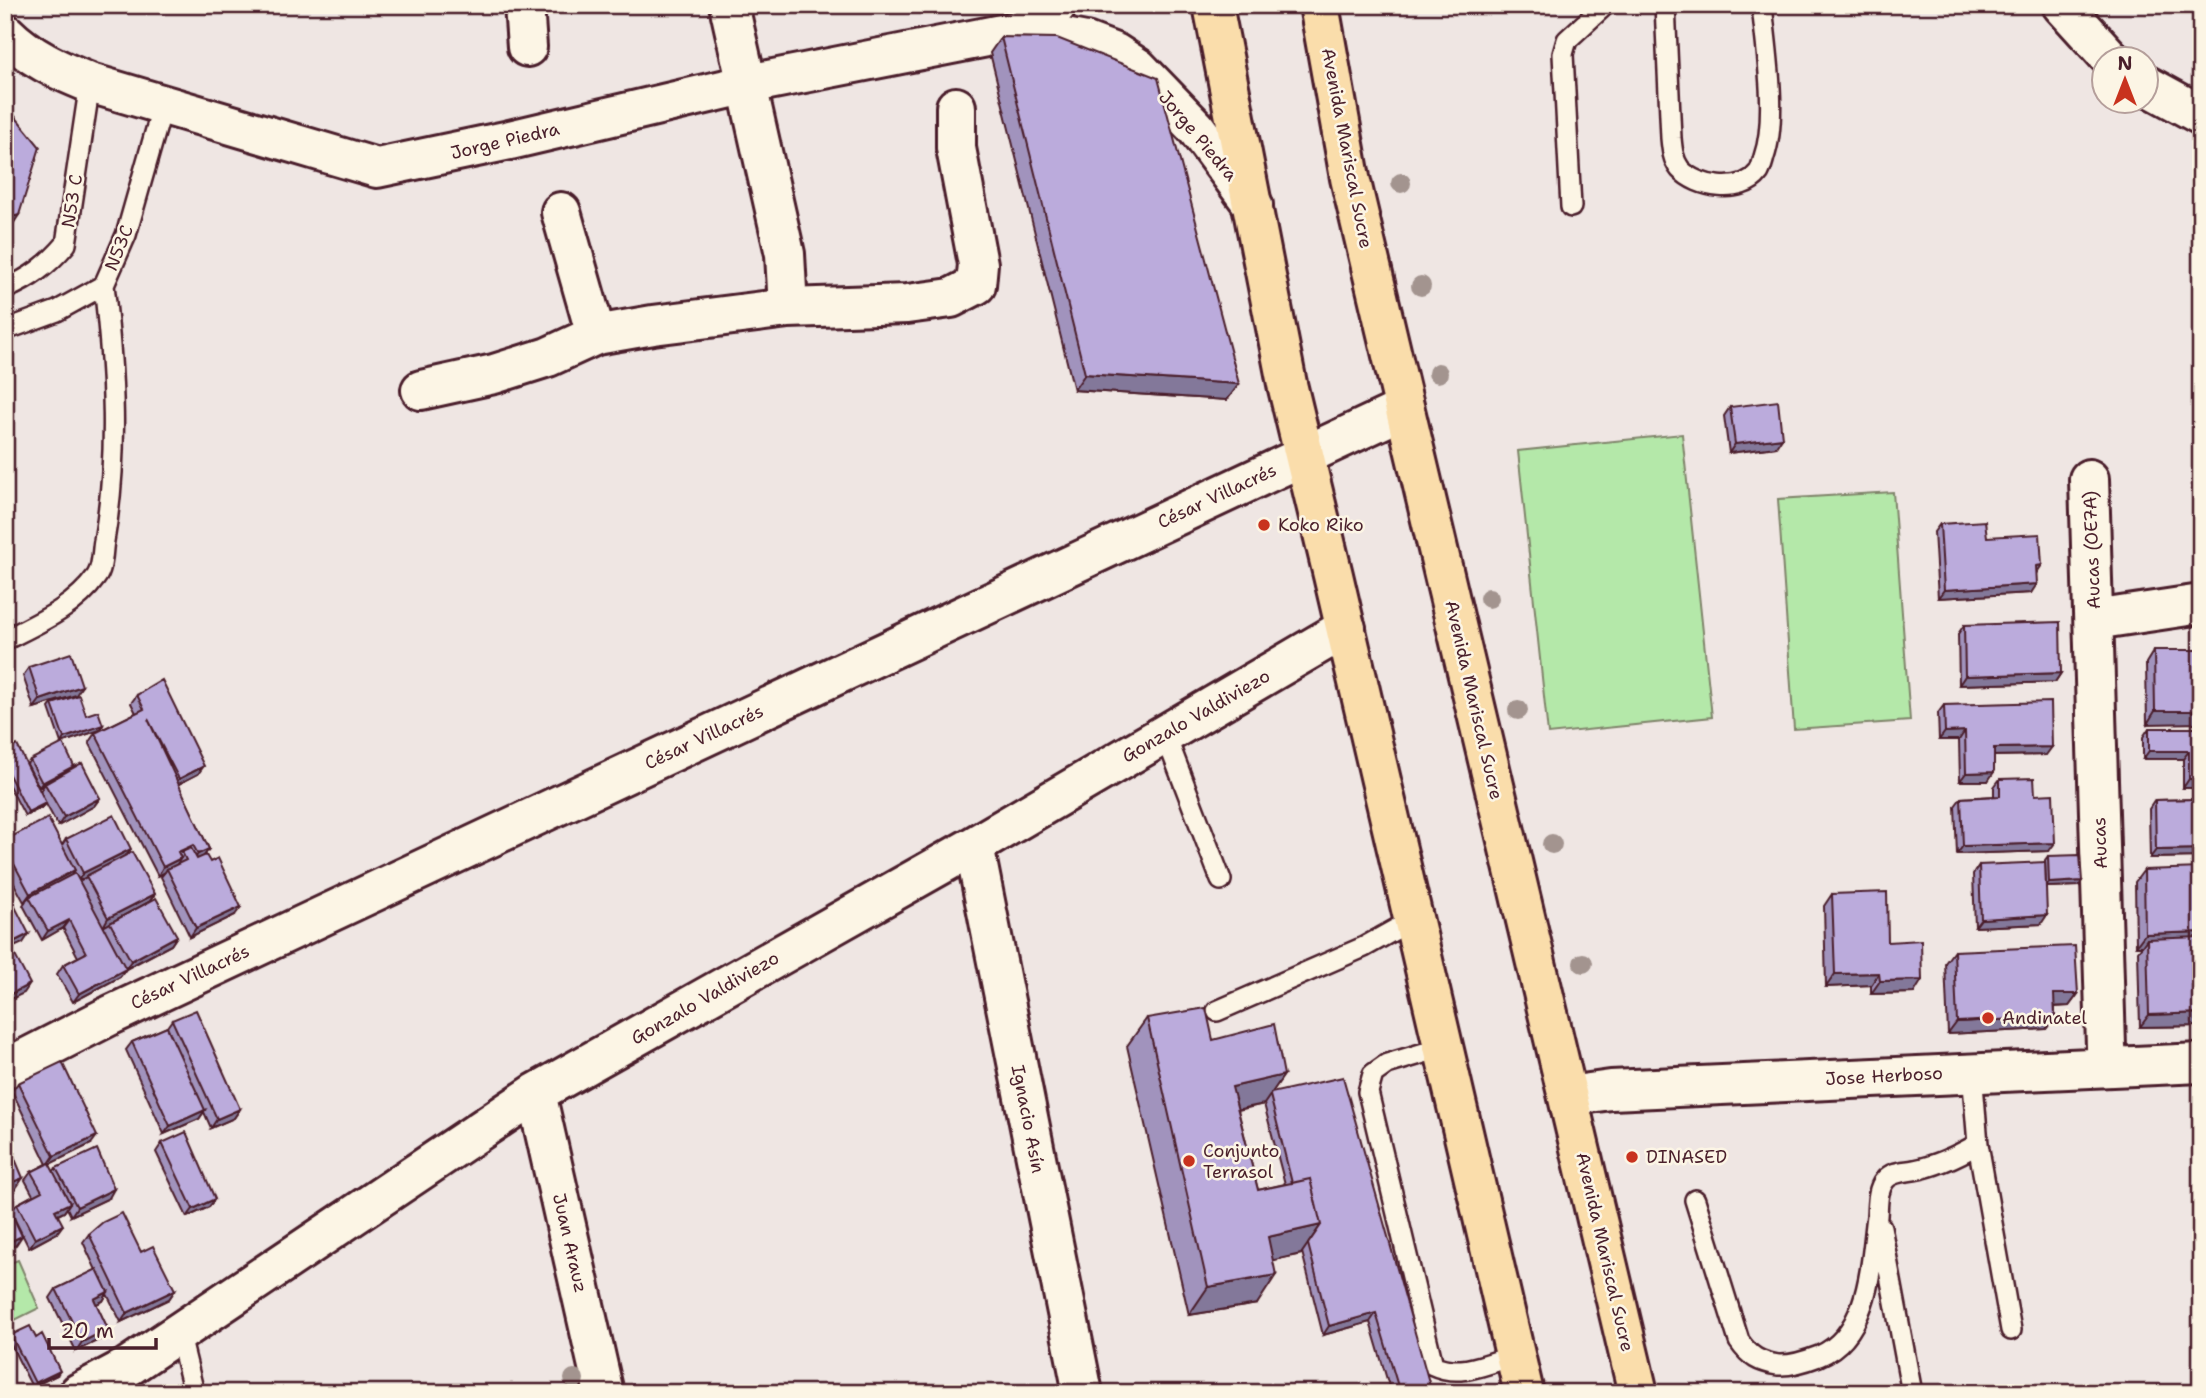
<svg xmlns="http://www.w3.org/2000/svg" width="2206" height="1398" viewBox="0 0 2206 1398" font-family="'Shantell Sans',sans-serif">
<rect width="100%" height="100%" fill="#efe6e3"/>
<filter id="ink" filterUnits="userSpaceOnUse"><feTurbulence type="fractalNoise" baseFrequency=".0143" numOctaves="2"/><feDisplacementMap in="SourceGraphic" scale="14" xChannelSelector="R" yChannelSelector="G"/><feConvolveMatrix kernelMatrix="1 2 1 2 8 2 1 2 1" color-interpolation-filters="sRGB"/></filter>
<g filter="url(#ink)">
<path fill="#b4e8a9" stroke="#7f846a" stroke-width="2" d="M1682,434L1712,717L1548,734L1518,451Z
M1893,492L1910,721L1794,729L1778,499Z
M18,1260L39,1308L5,1325V1265Z"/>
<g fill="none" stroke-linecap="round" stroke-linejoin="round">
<defs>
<path id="lane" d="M1665,5L1671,138C1672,149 1673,160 1680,169C1697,188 1742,195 1759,172C1761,168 1763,161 1764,157C1778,117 1766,48 1762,5
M1571,207L1563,54L1567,40L1605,5
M5,289C31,278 48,265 66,244L90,83
M5,330L57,311L104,285L126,235L163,105
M5,640C38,623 74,608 96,577C103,568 102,551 104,541C119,455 114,371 104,285
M1165,734L1221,880
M1217,1011L1364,947L1414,919
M1444,1047L1387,1064L1373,1074L1368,1092L1433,1365C1460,1378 1489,1363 1515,1355
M1972,1072L1978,1144L2011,1330
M1695,1200L1739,1341C1750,1357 1759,1362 1778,1365C1791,1366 1806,1361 1819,1356C1870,1335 1871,1262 1877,1216C1878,1203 1877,1190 1885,1180C1892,1171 1904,1172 1914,1170C1936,1166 1959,1155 1978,1144
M1881,1227L1912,1393
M179,1332L194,1393"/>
<path id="street" d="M524,5L527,47
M729,5L785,254L788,308
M2062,5L2112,60
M1022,30L1057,5
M5,33C30,58 58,70 90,83L377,168L510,140L748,84L1022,30L1086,42L1115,53L1138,68L1196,128L1253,205
M2146,85L2201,115
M561,212L596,335
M421,390L494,374L548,357L596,335L653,325L788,308L907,304L951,298L976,285L978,264L956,148V107
M2089,479L2106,1047L2109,1067
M2094,620L2201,604
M974,846L1083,1393
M5,1069L111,1015L1404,409
M536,1093L604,1393
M1568,1096L1611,1090L2201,1063
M79,1393L126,1368L536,1093L974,846L1346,628"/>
<path id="primary" d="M1213,5L1287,384L1333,575L1524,1393
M1319,5L1350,178L1638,1393"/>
</defs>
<use href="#lane" stroke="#4a1f2b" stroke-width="24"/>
<use href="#street" stroke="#4a1f2b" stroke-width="44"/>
<use href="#primary" stroke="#4a1f2b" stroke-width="44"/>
<use href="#lane" stroke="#fcf5e5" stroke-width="19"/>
<use href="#street" stroke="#fcf5e5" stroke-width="38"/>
<use href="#primary" stroke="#faddab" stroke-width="38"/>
</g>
<g fill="#a3948f">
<circle cx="1401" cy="183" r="10"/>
<circle cx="1421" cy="286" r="10"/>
<circle cx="1438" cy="373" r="10"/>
<circle cx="1489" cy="598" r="10"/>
<circle cx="1518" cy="710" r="10"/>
<circle cx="1552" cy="844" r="10"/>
<circle cx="1583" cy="963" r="10"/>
<circle cx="574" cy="1379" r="10"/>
</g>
<path fill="#a193bd" stroke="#4a1f2b" stroke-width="2" fill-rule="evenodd" d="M1001,37L1239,384L1227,400L1074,390L990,53Z
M1730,407L1776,447L1729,453L1724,416Z
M1940,524L1987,537L2036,573L2031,593L1938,598L1934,532Z
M1964,625L2061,673L2055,682L1959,685L1958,634Z
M2154,650H2201L2147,724L2146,663Z
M29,667L76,695L34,708L23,676Z
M137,695L198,774L178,784L209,849L203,857L235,915L190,937L161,877L165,872L158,876L89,742L95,733L136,713L131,703Z
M52,704L86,715L103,725L100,730L61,743L49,708Z
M1944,705L2046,755L1994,756L1988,781H1960L1959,740H1939L1938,713Z
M2149,728H2201V788H2183V759H2143V737Z
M5,751L40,791L44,785L39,787L27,764L30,760L74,766L100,798L94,806L58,826L46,804L43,807L25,816L5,778Z
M2000,779L2035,795L2049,851L1957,854L1955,806L1961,798L1994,796V787Z
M2201,799V857L2150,858L2149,809L2155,800Z
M66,839L127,855L155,894L149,902L177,936L171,945L126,969L120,977L73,1002L57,974L63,965L78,957L63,928L42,940L23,905L26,901L24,902L5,867V840L62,845Z
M2048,856L2079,886L2046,887L2045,860Z
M1979,865L2041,924L1975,927L1973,874Z
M2144,870L2201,1026L2140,1027L2138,951L2142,946H2136L2135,882Z
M1832,894L1888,942L1914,993L1871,994V985L1826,987L1824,906Z
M1954,951L2078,994L2069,1006L2055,1007V1017L2046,1029L1948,1034L1945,963Z
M1147,1018L1284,1075L1271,1093L1432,1393H1391L1370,1322L1323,1335L1302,1252L1301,1254L1273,1260L1257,1304L1189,1315L1127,1046ZM1264,1104L1285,1184L1258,1190L1238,1110Z
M172,1020L240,1109L234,1118L211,1128L204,1112L199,1119L164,1134L126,1050L132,1042L167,1027Z
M18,1083L91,1144L49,1164L53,1172L56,1168L109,1198L71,1216L67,1208L64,1212L58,1215L57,1233L29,1248L11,1212L17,1204L33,1195L25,1180L31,1172L47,1164L12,1091Z
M162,1143L209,1207L187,1217L156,1152Z
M89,1234L141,1252L175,1290L169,1299L121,1322L107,1294L103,1301L96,1304L108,1329L103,1338L76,1351L50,1298L56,1289L96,1270L83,1242Z
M11,1335L57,1375L32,1387L8,1339Z"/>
<path fill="#83789a" stroke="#4a1f2b" stroke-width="2" d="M19,215L13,224L5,226V219Z
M1085,374L1239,384L1227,400L1074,390Z
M1782,438L1776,447L1729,453L1735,444Z
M2042,565L2036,574V566Z
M2037,584L2031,593L1938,598L1944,590Z
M2061,673L2055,682L1959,685L1965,676Z
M82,686L76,695L34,708L40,700Z
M2155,711H2201V723L2147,724Z
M103,725L100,730L61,743L64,738Z
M1965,731L1959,740H1939L1945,732Z
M2052,747L2046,755L1988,756L1994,748Z
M2149,751H2189L2183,759H2143Z
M74,766L71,771L39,787L42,783Z
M204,766L198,774L173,787L179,779Z
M1994,772L1988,781H1960L1966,773Z
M2189,779H2201V788H2183Z
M100,798L94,806L58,826L64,817Z
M46,803L43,807L25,816L28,812Z
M2055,843L2049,851L1957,854L1963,846Z
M131,849L125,857L77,882L83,873Z
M209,849L203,857L192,863L198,854Z
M2201,849V857L2150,858L2156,850Z
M181,858L175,867L167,869L165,872L158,876L163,867Z
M75,870L69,879L29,897L24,902L30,894Z
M2082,881L2079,886L2046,887L2049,883Z
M155,894L149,902L103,927L108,918Z
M241,907L235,915L190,937L196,928Z
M2047,915L2041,924L1975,927L1981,919Z
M69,920L63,928L42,940L48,931Z
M2201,932V944L2147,939L2142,946H2136L2145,934Z
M29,934L23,943L5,951L9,944Z
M177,936L171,945L125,969L131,961Z
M126,969L120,977L73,1002L79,994Z
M1879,973L1871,985L1826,987L1835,974Z
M1922,980L1914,993L1871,994L1880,981Z
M30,984L24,993L5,1002V997Z
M2054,994H2078L2069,1006L2045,1007Z
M2201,1013V1026L2140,1027L2149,1015Z
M2055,1017L2046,1029L1948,1034L1957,1022Z
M1284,1075L1264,1104L1212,1115L1232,1087Z
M240,1109L234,1118L211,1128L217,1119Z
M205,1110L199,1119L164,1134L170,1126Z
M97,1136L91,1144L48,1165L54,1156Z
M23,1178L14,1191L5,1194V1185Z
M114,1189L109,1198L71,1216L77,1207Z
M215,1199L209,1207L187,1217L193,1209Z
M70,1203L64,1212L49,1219L55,1210Z
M63,1225L57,1233L29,1248L35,1239Z
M1321,1225L1301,1254L1248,1266L1268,1237Z
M22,1236L16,1245L5,1250V1244Z
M1276,1275L1257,1304L1189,1315L1208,1287Z
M175,1290L169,1299L121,1322L127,1313Z
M108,1292L103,1301L88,1308L94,1299Z
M1376,1313L1370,1322L1323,1335L1329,1326Z
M108,1329L103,1338L76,1351L82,1342Z
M60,1371L57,1375L32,1387L35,1383Z"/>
<path fill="#bbabdc" stroke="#4a1f2b" stroke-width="2" d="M1001,37L1057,38L1158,78L1239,384L1085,374Z
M5,104L40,147L19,215L5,219Z
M1778,401L1782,438L1735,444L1730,407Z
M1985,521L1987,537L2040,534L2042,565L2036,566L2037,584L1944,590L1940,524Z
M2060,622L2061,673L1965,676L1964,625Z
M2154,650H2201V711H2155Z
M71,653L82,686L40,700L29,667Z
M162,680L204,766L179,779L148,719L209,849L198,854L193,845L178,852L181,858L163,867L95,733L144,709L137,695Z
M79,695L86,715L98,711L103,725L64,738L52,704Z
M2051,702L2052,747L1994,748V772L1966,773L1965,731L1945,732L1944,705Z
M5,727L9,735L5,737Z
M2149,728H2201V779H2189V751H2149Z
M63,743L74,766L42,783L30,760Z
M17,745L46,803L28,812L5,767V751Z
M82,763L100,798L64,817L45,784Z
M2034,778L2035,795L2053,794L2055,843L1963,846L1961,798L2000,796V779Z
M2201,799V849L2156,850L2155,800Z
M114,815L131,849L83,873L66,839Z
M48,818L75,870L30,894L5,847V840Z
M191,848L197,859L206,855L210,862L218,858L241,907L196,928L167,869L186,860L182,852Z
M132,852L155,894L108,918L86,876Z
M2080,855L2082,881L2049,883L2048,856Z
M2045,862L2047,915L1981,919L1979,865Z
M2201,868V932L2145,934L2144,870Z
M75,873L126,969L79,994L63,965L86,953L69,920L48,931L29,897Z
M5,887L29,934L9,944L30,984L5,997Z
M1887,892L1888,942L1921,940L1922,980L1880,981L1879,973L1835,974L1832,894Z
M156,898L177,936L131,961L110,923Z
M2201,937V1013L2149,1015L2147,939Z
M2075,946L2078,994H2054L2055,1017L1957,1022L1954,951Z
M1206,1008L1213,1040L1274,1024L1284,1075L1232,1087L1258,1190L1310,1179L1321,1225L1268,1237L1276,1275L1208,1287L1147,1018Z
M196,1010L240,1109L217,1119L172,1020Z
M167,1027L205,1110L170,1126L132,1042Z
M62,1062L97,1136L54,1156L18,1083Z
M1343,1077L1432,1393H1400L1376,1313L1329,1326L1308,1244L1321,1225L1310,1179L1292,1183L1270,1095L1271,1093Z
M186,1132L215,1199L193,1209L162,1143Z
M5,1135L23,1178L5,1185Z
M97,1149L114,1189L77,1207L56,1168Z
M49,1163L70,1203L55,1210L63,1225L35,1239L17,1204L42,1191L31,1172Z
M8,1206L22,1236L5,1244V1207Z
M122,1213L141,1252L153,1246L175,1290L127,1313L89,1234L103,1222Z
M97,1269L108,1292L94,1299L108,1329L82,1342L56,1289Z
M30,1326L36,1338L42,1334L60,1371L35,1383L11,1335Z"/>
</g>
<g fill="#c8321e" stroke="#fcf5e5" stroke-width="2.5">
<circle cx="1264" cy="525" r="7"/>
<circle cx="1988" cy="1018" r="7"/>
<circle cx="1632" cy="1157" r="7"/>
<circle cx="1189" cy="1161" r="7"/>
</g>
<g text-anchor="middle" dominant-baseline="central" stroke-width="5" stroke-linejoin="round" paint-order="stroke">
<g font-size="18" fill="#4a1f2b" stroke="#fcf5e5">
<text transform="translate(1198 136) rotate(50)">Jorge Piedra</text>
<text transform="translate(505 141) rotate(-13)">Jorge Piedra</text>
<text transform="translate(1347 148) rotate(79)">Avenida Mariscal Sucre</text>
<text transform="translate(72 201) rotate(-81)">N53 C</text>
<text transform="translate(119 248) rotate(-68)">N53C</text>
<text transform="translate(1217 496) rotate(-25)">César Villacrés</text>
<text transform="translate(2092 550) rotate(-92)">Aucas (OE7A)</text>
<text transform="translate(1474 700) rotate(77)">Avenida Mariscal Sucre</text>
<text transform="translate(1196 716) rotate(-30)">Gonzalo Valdiviezo</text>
<text transform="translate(704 737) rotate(-25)">César Villacrés</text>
<text transform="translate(2100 843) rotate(-92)">Aucas</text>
<text transform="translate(190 977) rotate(-25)">César Villacrés</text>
<text transform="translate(705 998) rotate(-30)">Gonzalo Valdiviezo</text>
<text transform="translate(1884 1076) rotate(-3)">Jose Herboso</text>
<text transform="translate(1028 1119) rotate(79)">Ignacio Asín</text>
<text transform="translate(570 1243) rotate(77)">Juan Arauz</text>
<text transform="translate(1605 1252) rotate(77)">Avenida Mariscal Sucre</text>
</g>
<g font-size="18" fill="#4a1f2b" stroke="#fcf5e5" text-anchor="start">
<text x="1278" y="525">Koko Riko</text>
<text x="2002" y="1018">Andinatel</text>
<text x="1203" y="1151">Conjunto<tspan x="1203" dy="21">Terrasol</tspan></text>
<text x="1646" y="1157">DINASED</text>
</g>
</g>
<rect width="2206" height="1398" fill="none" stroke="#fcf5e5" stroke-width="28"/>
<rect x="14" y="14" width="2178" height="1370" fill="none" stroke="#4a1f2b" stroke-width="2.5" filter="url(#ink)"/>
<g transform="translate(2125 80)"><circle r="33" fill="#fcf5e5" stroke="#b59f9b" stroke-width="2"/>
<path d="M0-5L12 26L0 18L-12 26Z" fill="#c8321e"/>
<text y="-10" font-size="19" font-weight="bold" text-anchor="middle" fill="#4a1f2b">N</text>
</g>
<path d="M49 1338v10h107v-10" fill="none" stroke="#4a1f2b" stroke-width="3.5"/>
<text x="60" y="1338" font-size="21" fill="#4a1f2b" stroke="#fcf5e5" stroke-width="5" paint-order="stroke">20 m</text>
</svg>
